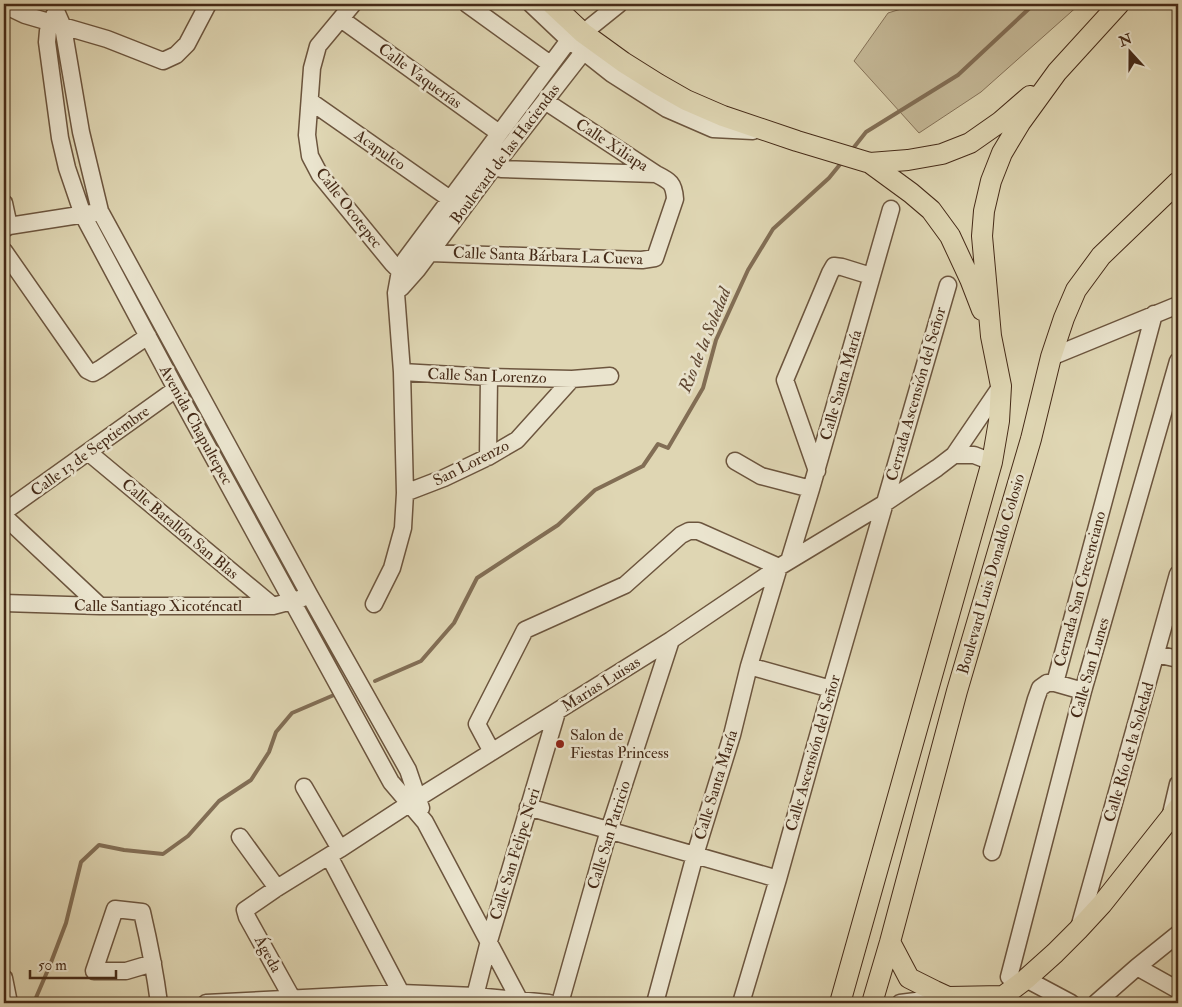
<svg xmlns="http://www.w3.org/2000/svg" width="1182" height="1007" viewBox="0 0 1182 1007" font-family="'IM FELL Double Pica',serif">
<rect width="100%" height="100%" fill="#dfd6b3"/>
<filter id="stains"><feTurbulence type="fractalNoise" baseFrequency=".004" numOctaves="4"/><feColorMatrix values="0 0 0 0 .2 0 0 0 0 .09 0 0 0 0 .02 0 0 0 .5 -.17"/></filter>
<radialGradient id="worn" r=".72"><stop offset=".6" stop-color="#630" stop-opacity="0"/><stop offset="1" stop-color="#630" stop-opacity=".3"/></radialGradient>
<path fill="#c5b998" stroke="#857258" d="M917,4H1080L981,92L919,133L854,61L888,13Z"/>
<g fill="none" stroke-linecap="round" stroke-linejoin="round">
<path stroke="#826e55" stroke-width="4" d="M851,151L866,132L958,75L1034,4
M375,681L421,661L454,623L477,578L558,525L595,490L643,466L658,444L668,448L703,388L716,340L748,270L773,229L829,178L842,162
M35,1000L50,965L66,923L81,862L99,845L124,850L163,854L188,836L219,801L251,780L269,752L276,732L292,713L334,695"/>
<defs>
<path id="minor" d="M55,4L56,11L63,27L81,132L100,211L310,596L408,770L421,808
M353,4L318,46L312,68L307,135L310,156L320,175L392,263L407,278
M467,4L550,64
M531,4L569,40L612,74L667,109L713,129L753,131
M4,5L25,15L107,39L163,61L176,55L187,44L208,4
M56,11L48,31L47,42L60,138L67,168L83,215L176,389L391,782L425,822L521,1003
M341,19L499,133
M583,33L619,4
M310,101L450,199
M488,158L501,169L656,174
M4,203L9,226
M4,229L9,226L92,213
M4,251L87,370L93,373L100,369L148,336
M430,253L642,260L655,258L675,199C674,183 670,181 656,174L545,101
M401,288L417,270L496,164L584,51
M1051,357L1178,305
M402,372L489,377L572,379L610,376
M88,452L273,606
M954,455H974L992,462
M488,457L489,377
M735,461L761,476L811,489
M817,471L785,380L830,273L834,266L842,267L871,276
M405,493L444,478L488,457L517,440L572,379
M4,512L176,389
M4,516L100,606
M789,561L811,489L891,209
M4,603L100,606H273L303,598
M374,604L392,568L403,528L405,493L402,372L396,293L400,271L405,260L569,40
M1156,654L1178,659
M749,666L831,689
M1055,683L1154,314
M492,752L477,724L525,630L625,585L681,535L689,531H698L779,567L749,666L732,735L695,855L655,1003
M304,787L340,849
M528,807L778,879
M1170,818L1178,784
M240,837L277,888
M992,852L1036,699L1040,688L1047,683H1055L1083,691
M329,856L401,993L400,1001
M1079,928L1178,574
M153,963L126,971H94L115,909L142,912C149,942 155,972 159,1003
M1137,967L1178,990
M1009,977L1083,691L1178,361
M4,978L9,1003
M1026,979L1071,1003
M475,996L489,941L557,712
M292,998L247,917L245,910L277,888L340,849L418,798L671,640L779,567L885,503L937,468L954,455L1001,386
M206,1003L401,993L475,996L549,1003
M560,1003L609,830L671,640
M741,1003L778,879L831,689L948,285
M900,1003L948,997
M1096,1003L1137,967L1178,934"/>
<path id="major" d="M552,4L583,33L623,62L658,84L686,100L723,116L797,141L870,163L911,193L931,210L950,236L970,279L982,310
M870,163L908,160L942,154L970,143L1000,122L1030,96
M890,942L909,978L935,991L948,997L1003,996
M840,1003L992,462L999,421L1001,386L991,336L982,236L984,211L991,181L1002,153L1020,123L1057,72L1119,4
M872,1003L890,942L957,691L1031,439L1051,357L1064,318L1076,290L1101,256L1178,182
M994,1003L1026,979L1055,953L1078,930L1102,904L1178,808"/>
</defs>
<use href="#minor" stroke="#6c553e" stroke-width="19"/>
<use href="#major" stroke="#452a17" stroke-width="22"/>
<use href="#minor" stroke="#eae4ce" stroke-width="16"/>
<use href="#major" stroke="#dfd6b3" stroke-width="20"/>
</g>
<circle fill="#8f2418" stroke="#eae4ce" stroke-width="2" cx="560" cy="744" r="5"/>
<g text-anchor="middle" dominant-baseline="central" stroke-width="5" stroke-linejoin="round" paint-order="stroke">
<g font-size="16" fill="#452a17" stroke="#eae4ce">
<text transform="translate(420 76) rotate(36)">Calle Vaquerías</text>
<text transform="translate(612 145) rotate(33)">Calle Xiliapa</text>
<text transform="translate(380 150) rotate(35)">Acapulco</text>
<text transform="translate(505 154) rotate(-53)">Boulevard de las Haciendas</text>
<text transform="translate(349 208) rotate(52)">Calle Ocotepec</text>
<text transform="translate(548 256) rotate(2)">Calle Santa Bárbara La Cueva</text>
<text transform="translate(487 376) rotate(2)">Calle San Lorenzo</text>
<text transform="translate(841 385) rotate(-74)">Calle Santa María</text>
<text transform="translate(916 394) rotate(-74)">Cerrada Ascensión del Señor</text>
<text transform="translate(196 425) rotate(61)">Avenida Chapultepec</text>
<text transform="translate(90 451) rotate(-36)">Calle 13 de Septiembre</text>
<text transform="translate(471 463) rotate(-27)">San Lorenzo</text>
<text transform="translate(180 529) rotate(40)">Calle Batallón San Blas</text>
<text transform="translate(991 574) rotate(-74)">Boulevard Luis Donaldo Colosio</text>
<text transform="translate(1080 589) rotate(-75)">Cerrada San Crecenciano</text>
<text x="158" y="606">Calle Santiago Xicoténcatl</text>
<text transform="translate(1090 668) rotate(-74)">Calle San Lunes</text>
<text transform="translate(601 684) rotate(-32)">Marias Luisas</text>
<text transform="translate(1129 752) rotate(-74)">Calle Río de la Soledad</text>
<text transform="translate(813 753) rotate(-74)">Calle Ascensión del Señor</text>
<text transform="translate(716 785) rotate(-73)">Calle Santa María</text>
<text transform="translate(609 835) rotate(-73)">Calle San Patricio</text>
<text transform="translate(515 854) rotate(-73)">Calle San Felipe Neri</text>
<text transform="translate(268 954) rotate(61)">Ágeda</text>
</g>
<g font-size="16" fill="#452a17" stroke="#eae4ce" text-anchor="start">
<text x="570" y="735">Salon de<tspan x="570" dy="18">Fiestas Princess</tspan></text>
</g>
<g font-size="18" font-style="italic" fill="#5e4631" stroke="#eae4ce">
<text transform="translate(705 340) rotate(-68)">Rio de la Soledad</text>
</g>
</g>
<rect width="1182" height="1007" fill="none" stroke="#dfd6b3" stroke-width="20"/>
<rect x="5" y="5" width="1172" height="997" fill="none" stroke="#452a17" stroke-width="2.5"/>
<rect x="10" y="10" width="1162" height="987" fill="none" stroke="#452a17"/>
<g transform="translate(1130 52) rotate(339)" stroke="#eae4ce" stroke-width="4" paint-order="stroke">
<path d="M0-4L9 19L0 12L-9 19Z" fill="#452a17"/>
<text y="-8" font-size="14" font-weight="bold" text-anchor="middle" fill="#452a17">N</text>
</g>
<path d="M30 970v8h86v-8" fill="none" stroke="#452a17" stroke-width="2.5"/>
<text x="38" y="970" font-size="15" fill="#452a17" stroke="#eae4ce" stroke-width="4" paint-order="stroke">50 m</text>
<rect width="100%" height="100%" filter="url(#stains)"/>
<rect width="100%" height="100%" fill="url(#worn)"/>
</svg>
